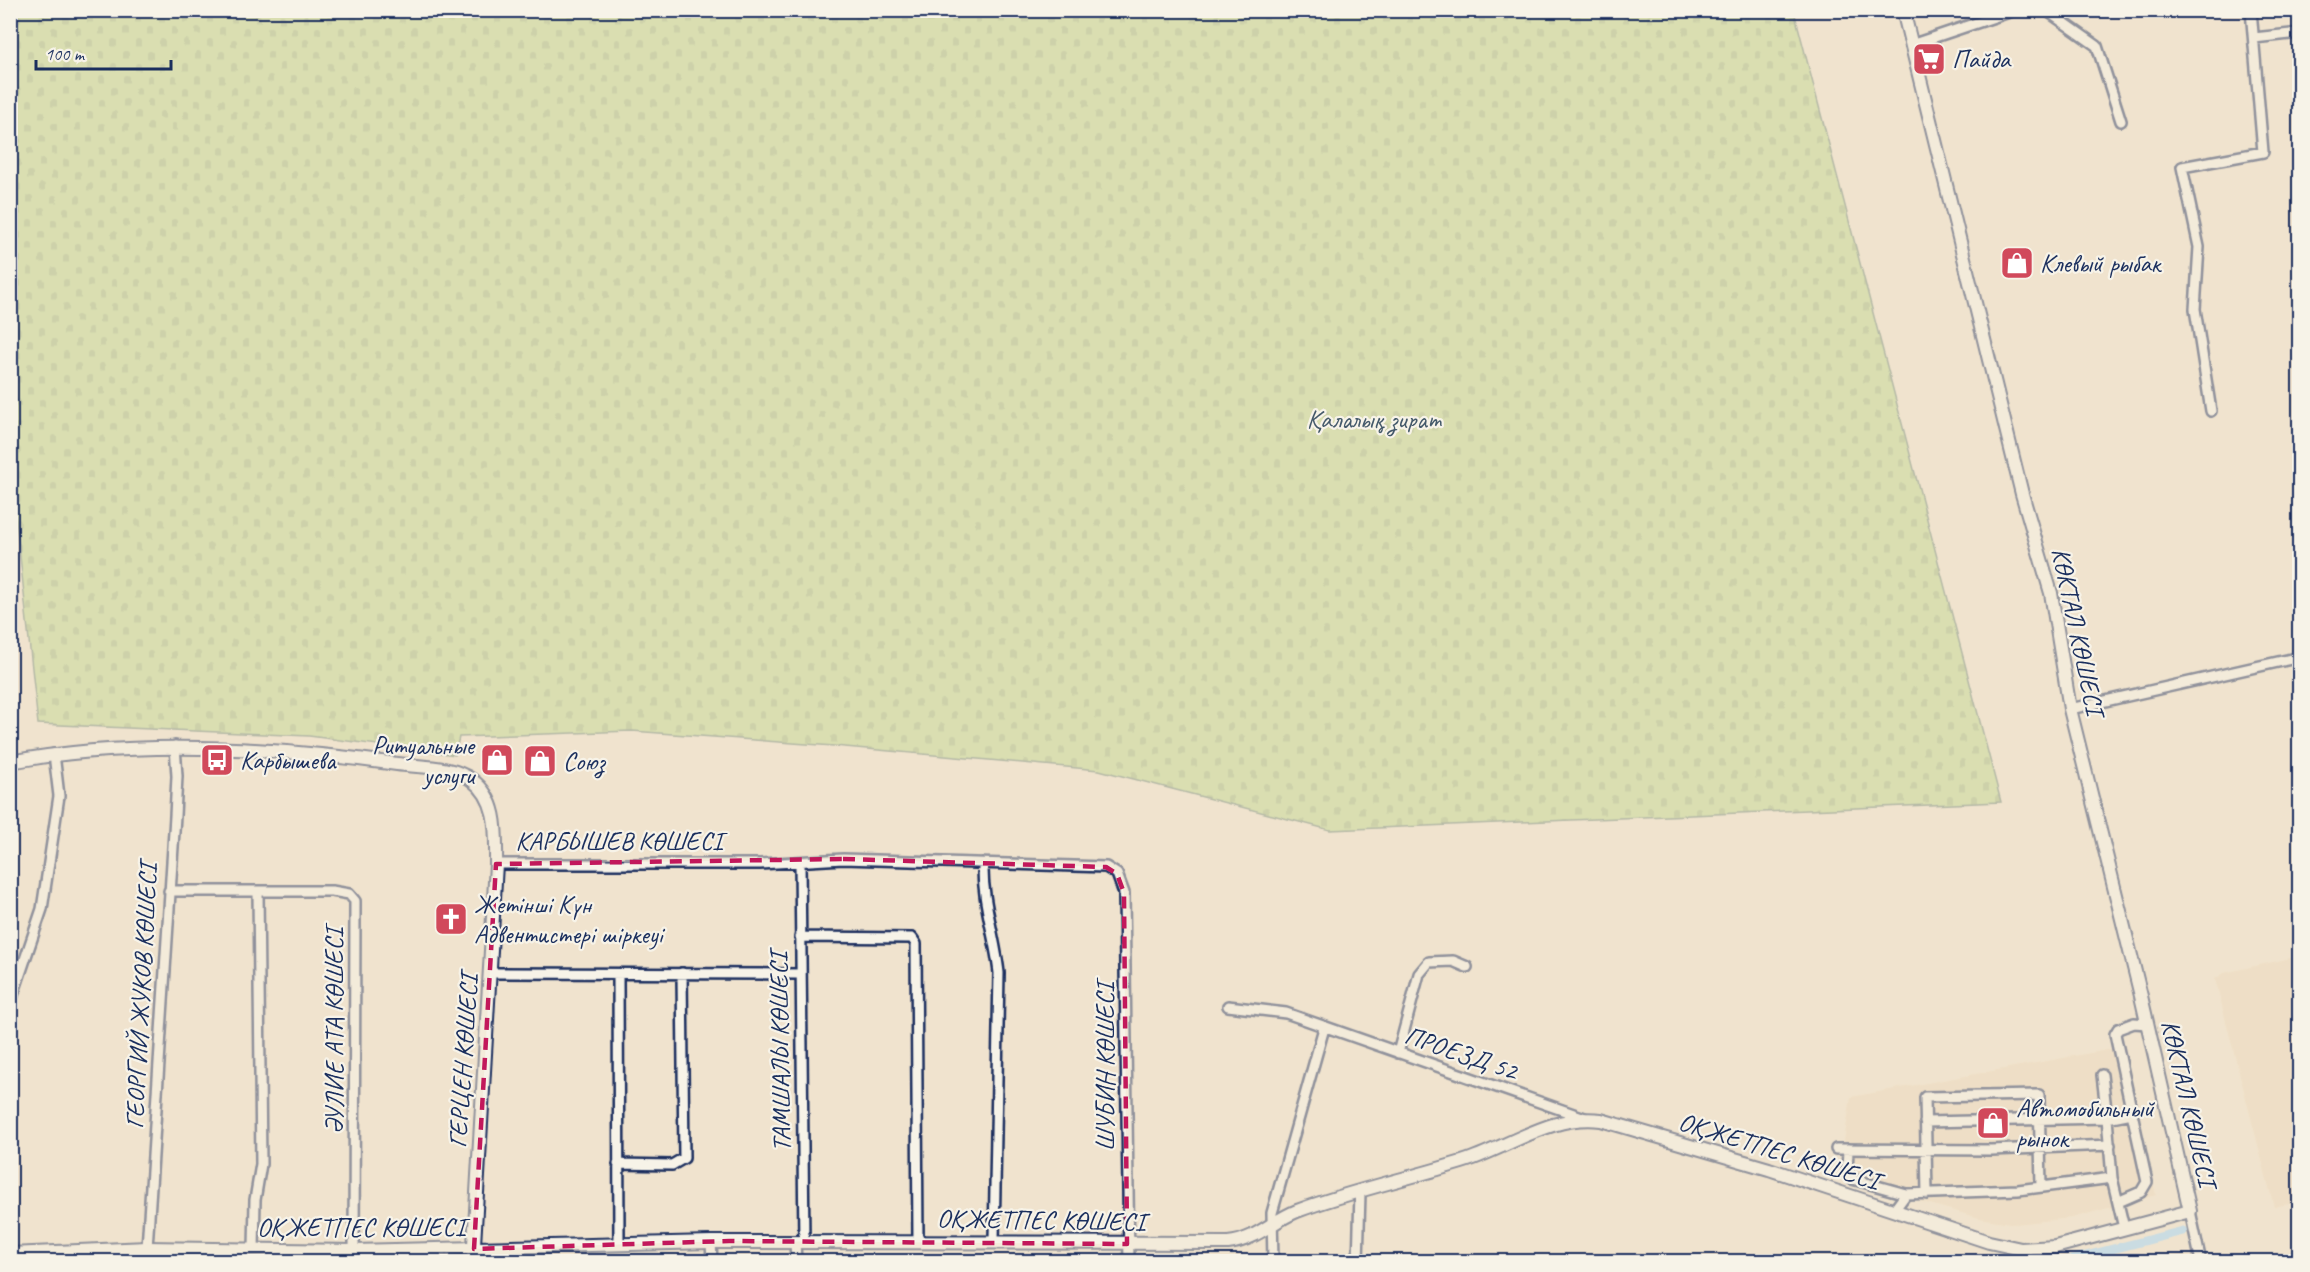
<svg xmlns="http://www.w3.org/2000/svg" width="2310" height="1272" viewBox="0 0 2310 1272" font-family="Caveat,sans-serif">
<defs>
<pattern id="cemetery-stones" width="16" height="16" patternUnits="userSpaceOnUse" patternTransform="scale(1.5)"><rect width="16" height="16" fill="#bed88f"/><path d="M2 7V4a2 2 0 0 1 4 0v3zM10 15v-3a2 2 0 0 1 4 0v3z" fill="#a3ba7e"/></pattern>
</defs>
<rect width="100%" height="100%" fill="#f0e3ce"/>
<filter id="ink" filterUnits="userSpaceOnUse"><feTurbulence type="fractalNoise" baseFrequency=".0167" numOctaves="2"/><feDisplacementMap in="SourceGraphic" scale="12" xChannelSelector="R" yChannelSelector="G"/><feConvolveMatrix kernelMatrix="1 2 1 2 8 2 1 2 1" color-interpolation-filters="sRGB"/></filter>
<g filter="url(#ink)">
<path fill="#ecd8bc" d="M2299,956V1202L2274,1207L2215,979L2224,973Z
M2123,1047L2156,1195L2072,1218L2016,1224L1979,1218L1838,1178L1851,1097Z"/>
<path fill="url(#cemetery-stones)" stroke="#6c8476" stroke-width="1.5" d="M10,11H1794L2001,802L1330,830L1099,770L834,746L632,731L459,737L455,755L309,736L38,724L10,463Z"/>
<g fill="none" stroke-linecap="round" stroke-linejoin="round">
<path stroke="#9bd2fa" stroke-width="9" d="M2062,1262L2183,1231"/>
<defs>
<path id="minor" d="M2046,10L2097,46L2121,121
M2254,38L2300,33
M1911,45L2015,10
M2211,411L2195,309L2199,247L2182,167L2263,152L2251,10
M2070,709L2300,657
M800,862L804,1241
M496,864H760L843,859L1106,867L1117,874L1124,893L1129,1262
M983,864C982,901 995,936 999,973L994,1240
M169,891H332L349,894L355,901L354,1262
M800,937L912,938L916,944L918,1241
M492,973L800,974
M618,974L619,1244
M10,1004L42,909L59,796L54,754
M1228,1006L1286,1013L1585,1118
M1398,1053L1419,974L1429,962L1453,961L1467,967
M1925,1122L2107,1118L2102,1075
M1836,1149L1991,1150L2110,1145
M1848,1149L1847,1174L1852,1179L1906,1194
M618,1164L672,1165L684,1158L682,973
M2112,1178L2124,1228
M1927,1194L1925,1097L2039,1095L2041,1187
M2118,1202L2141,1192L2147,1182L2132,1113
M1895,1209L1906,1194L2018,1190L2112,1178L2107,1118L2132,1113L2115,1034L2118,1029L2134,1023L2147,1024
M2190,1211L2201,1262
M795,1241L796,1262
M711,1242L712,1262
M147,1248L175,816L177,776L175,746
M254,1249L255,1200L261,1164L258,892
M1273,1262L1272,1213L1324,1028
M1358,1262L1360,1193"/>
<path id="tertiary" d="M10,762C134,739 273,747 397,764C420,767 453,766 472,780C499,800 496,834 496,864L473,1262
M10,1254L147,1248L354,1251L711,1242L1228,1243C1256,1240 1272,1221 1297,1211C1353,1190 1412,1178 1468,1160C1512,1145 1553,1114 1601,1120L1769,1169L1989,1242L2021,1249L2055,1247L2190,1211L2141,996L2070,709L2051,593L2022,494L1903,10"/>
</defs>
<use href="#minor" stroke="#1b2f5e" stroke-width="14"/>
<use href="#tertiary" stroke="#1b2f5e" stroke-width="16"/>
<use href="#minor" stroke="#f7f3e8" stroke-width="9"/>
<use href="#tertiary" stroke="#f7f3e8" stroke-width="12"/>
</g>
</g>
<path d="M0 0H2310V1272H0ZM843,859L1106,867L1117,874L1124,893L1127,1244L729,1241L474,1249L496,864Z" fill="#f0e3ce" fill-opacity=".55" fill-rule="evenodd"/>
<path fill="none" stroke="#c2185b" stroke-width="4.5" stroke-dasharray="12 8" stroke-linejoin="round" d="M843,859L1106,867L1117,874L1124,893L1127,1244L729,1241L474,1249L496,864Z"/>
<defs>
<symbol id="supermarket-square" viewBox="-11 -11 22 22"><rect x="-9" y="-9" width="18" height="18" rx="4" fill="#d1495b" stroke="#f7f3e8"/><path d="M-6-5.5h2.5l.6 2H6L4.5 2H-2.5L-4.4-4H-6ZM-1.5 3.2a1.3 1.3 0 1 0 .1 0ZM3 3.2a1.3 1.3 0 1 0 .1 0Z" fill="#fff"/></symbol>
<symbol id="shop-square" viewBox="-11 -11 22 22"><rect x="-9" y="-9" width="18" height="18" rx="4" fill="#d1495b" stroke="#f7f3e8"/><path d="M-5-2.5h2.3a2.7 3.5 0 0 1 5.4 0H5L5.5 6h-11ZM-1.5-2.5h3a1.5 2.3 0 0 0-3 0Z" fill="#fff"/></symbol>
<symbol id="bus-square" viewBox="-11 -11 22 22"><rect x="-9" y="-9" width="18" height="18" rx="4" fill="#d1495b" stroke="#f7f3e8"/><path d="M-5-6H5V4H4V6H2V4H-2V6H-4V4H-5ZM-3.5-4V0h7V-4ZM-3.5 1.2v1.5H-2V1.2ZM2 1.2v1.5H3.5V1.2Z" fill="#fff"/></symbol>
<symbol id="church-square" viewBox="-11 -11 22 22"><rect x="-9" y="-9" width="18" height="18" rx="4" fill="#d1495b" stroke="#f7f3e8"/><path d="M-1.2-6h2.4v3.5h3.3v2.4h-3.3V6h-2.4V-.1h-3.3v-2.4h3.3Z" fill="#fff"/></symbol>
</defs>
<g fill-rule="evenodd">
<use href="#supermarket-square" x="1910" y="40" width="38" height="38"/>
<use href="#shop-square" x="1998" y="244" width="38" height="38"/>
<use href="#bus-square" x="198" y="741" width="38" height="38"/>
<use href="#shop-square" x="478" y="741" width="38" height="38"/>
<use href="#shop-square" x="521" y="742" width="38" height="38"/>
<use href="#church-square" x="432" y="900" width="38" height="38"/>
<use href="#shop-square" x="1974" y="1104" width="38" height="38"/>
</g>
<g text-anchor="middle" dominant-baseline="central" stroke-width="4.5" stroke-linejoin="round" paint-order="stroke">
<g font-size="26" fill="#1b2f5e" stroke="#f7f3e8" text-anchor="start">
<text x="1952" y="59">Пайда</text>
<text x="2040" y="263">Клевый рыбак</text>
<text x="474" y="745" text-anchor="end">Ритуальные<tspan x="474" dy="30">услуги</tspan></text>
<text x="240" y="760">Карбышева</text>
<text x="563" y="761">Союз</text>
<text x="474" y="904">Жетінші Күн<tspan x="474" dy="30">Адвентистері шіркеуі</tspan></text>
<text x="2016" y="1108">Автомобильный<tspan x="2016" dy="30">рынок</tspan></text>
</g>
<g font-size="26" fill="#44596a" stroke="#f7f3e8">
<text x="1374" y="419">Қалалық зират</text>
</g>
<g font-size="26" fill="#1b2f5e" stroke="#f7f3e8">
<text transform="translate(2078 631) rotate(78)">КӨКТАЛ КӨШЕСІ</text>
<text x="619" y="841">КАРБЫШЕВ КӨШЕСІ</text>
<text transform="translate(141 996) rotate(-87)">ГЕОРГИЙ ЖУКОВ КӨШЕСІ</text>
<text transform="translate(334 1031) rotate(-90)">ӘУЛИЕ АТА КӨШЕСІ</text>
<text transform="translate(780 1052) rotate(-91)">ТАМШАЛЫ КӨШЕСІ</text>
<text transform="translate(1461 1053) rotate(19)">ПРОЕЗД 52</text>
<text transform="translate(463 1061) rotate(-86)">ГЕРЦЕН КӨШЕСІ</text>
<text transform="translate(1105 1067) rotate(-90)">ШУБИН КӨШЕСІ</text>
<text transform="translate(2189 1103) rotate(77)">КӨКТАЛ КӨШЕСІ</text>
<text transform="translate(1779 1151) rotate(17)">ОҚЖЕТПЕС КӨШЕСІ</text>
<text transform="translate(1041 1220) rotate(1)">ОҚЖЕТПЕС КӨШЕСІ</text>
<text x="361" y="1227">ОҚЖЕТПЕС КӨШЕСІ</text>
</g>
</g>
<rect width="2310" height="1272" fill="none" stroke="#f7f3e8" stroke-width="36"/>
<rect x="18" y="18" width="2274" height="1236" fill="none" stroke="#1b2f5e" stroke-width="2" filter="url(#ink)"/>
<path d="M36 60v9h135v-9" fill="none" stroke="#1b2f5e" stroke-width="3"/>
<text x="45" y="60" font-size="18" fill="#1b2f5e" stroke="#f7f3e8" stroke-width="4.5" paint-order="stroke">100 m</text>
</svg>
